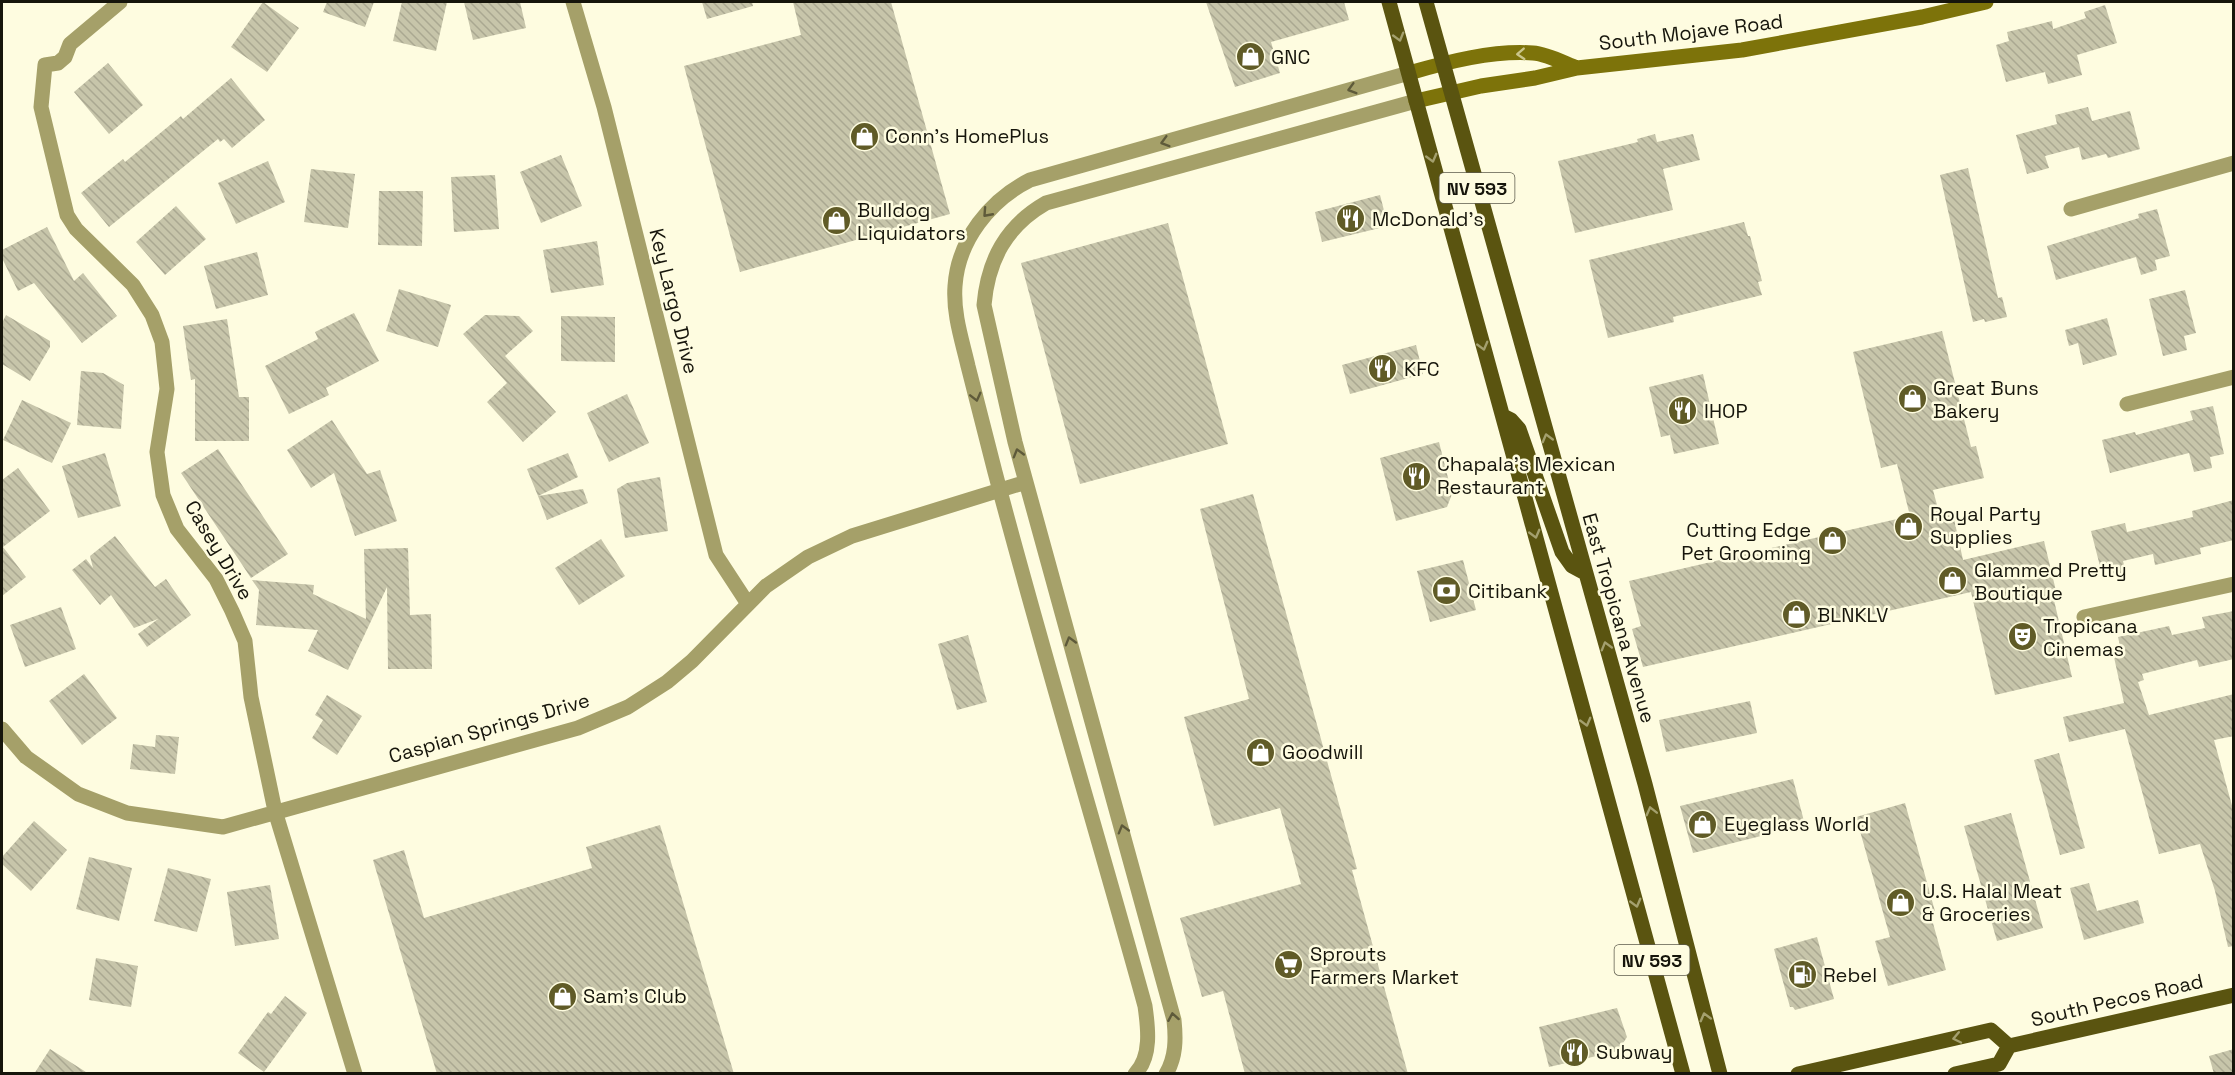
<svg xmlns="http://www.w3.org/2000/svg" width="2235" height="1075" viewBox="0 0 2235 1075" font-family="'Space Grotesk',sans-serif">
<defs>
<pattern id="building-back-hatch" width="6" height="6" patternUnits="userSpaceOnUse" patternTransform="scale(1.5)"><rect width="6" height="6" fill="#c7c5aa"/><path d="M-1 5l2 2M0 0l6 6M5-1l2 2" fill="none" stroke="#aaa891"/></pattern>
</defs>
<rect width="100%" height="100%" fill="#fefce0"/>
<path fill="url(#building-back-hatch)" d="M263,2L299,28L267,72L231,47Z
M327,2H374L365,27L323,12Z
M402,2H447L436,51L393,41Z
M464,2H520L526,28L473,40Z
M702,2H752L753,6L707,19Z
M793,2H891L950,214L740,272L684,66L801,35Z
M1206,2H1344L1349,20L1271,42L1280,73L1235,87Z
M2105,5L2117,43L2077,55L2082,75L2048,84L2045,72L2006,82L1996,45L2009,41L2007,32L2052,21L2053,29L2086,18L2084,12Z
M108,63L143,105L109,134L74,92Z
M231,78L265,120L232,148L224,139L220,142L218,139L109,227L81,193L123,159L125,162L181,116L183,119Z
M2088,107L2092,121L2130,111L2140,149L2108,158L2106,154L2082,160L2079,147L2045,156L2049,168L2027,174L2016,135L2057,124L2055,115Z
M1655,134L1657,142L1693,134L1700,160L1663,169L1673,210L1575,233L1558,161L1638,142L1637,139Z
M561,155L582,206L541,223L520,172Z
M268,161L285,202L236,224L218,183Z
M1968,168L1998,298L2002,297L2007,317L1985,322L1984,319L1973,322L1940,175Z
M311,169L355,174L348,228L304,222Z
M495,175L499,229L454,232L451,177Z
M379,191H423L422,246L378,245Z
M1380,195L1388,226L1322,242L1315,212Z
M176,206L206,239L165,275L136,242Z
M2157,209L2170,256L2155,260L2157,270L2141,275L2136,257L2056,280L2047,246L2139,218L2138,214Z
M1744,222L1748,236H1750L1762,281L1758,282L1762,295L1673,317L1674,322L1608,338L1589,260Z
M1168,223L1228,444L1080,484L1021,263Z
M47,227L74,281L83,273L117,316L82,343L34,283L18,291L2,258V250Z
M597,241L604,285L551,293L543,250Z
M257,252L268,295L216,309L204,266Z
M399,289L451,305L438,347L386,331Z
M2185,290L2196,333L2184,336L2187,350L2163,356L2149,299Z
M354,313L379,361L326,388L329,395L289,414L265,366L318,339L315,332Z
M6,315L50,341V347L30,381L2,364V323Z
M485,315L519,316L533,331L505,356L556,412L523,442L487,402L507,383L463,334Z
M561,316L615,317V362L561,361Z
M2107,318L2117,355L2083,365L2078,343L2069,346L2065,330Z
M227,319L239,397H249V441H195V379L191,380L183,326Z
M1942,331L1971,447L1976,446L1984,478L1933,490L1940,516L1953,514L1963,560L2044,541L2057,595L2053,596L2072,677L1995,695L1971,592L1643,667L1632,629L1641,626L1629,581L1910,516L1897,464L1881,468L1853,352Z
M1416,345L1423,374L1350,394L1342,365Z
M81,371L103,373L124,385L121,429L77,425Z
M1703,374L1719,444L1674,454L1670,435L1661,437L1649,387Z
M627,394L649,443L609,462L587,413Z
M22,400L71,423L52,463L3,440Z
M2213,406L2224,454L2210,457L2212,468L2194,472L2189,453L2110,473L2102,440L2135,432L2136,435L2193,420L2190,411Z
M332,420L367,474L380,470L397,521L355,536L334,473L311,488L287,450Z
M1439,442L1452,494L1447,507L1396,521L1380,458Z
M218,449L288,554L251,578L181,473Z
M105,453L121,506L78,518L62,466Z
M568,453L578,477L538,496L527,469Z
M18,468L50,511L3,547L26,577L2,596V480Z
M660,477L668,531L625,538L617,489L627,483Z
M583,489L588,503L547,520L538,496Z
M1253,494L1357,869L1352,870L1408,1074H1245L1223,991L1202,997L1180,918L1301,884L1280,808L1214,826L1184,717L1249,699L1200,509Z
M2234,500V540L2200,548L2201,554L2155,565L2153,554L2123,561L2126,573L2103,578L2091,531L2125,523L2127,532L2193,517L2192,511Z
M115,536L155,587L166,579L191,615L147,647L138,634L158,619L134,628L111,595L100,605L72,570L86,559L93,568L90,556Z
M601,539L625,576L579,605L555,568Z
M408,548L410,615L431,614L432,669H388L387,587L348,670L308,651L318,630L256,625L259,590L252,580L314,585L313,594L366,619L364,549Z
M1463,560L1476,610L1430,622L1417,571Z
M61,607L76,649L25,667L10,625Z
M2234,611V659L2199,667L2197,660L2142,674L2144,680L2138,682L2149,715L2234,694V736L2214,740L2234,813V946L2228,947L2215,891L2200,844L2159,854L2125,729L2069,742L2063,717L2124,703L2112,648L2120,646L2118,637L2169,626L2172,635L2205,628L2202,617Z
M968,635L987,702L957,710L938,644Z
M84,674L117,718L82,745L49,701Z
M327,695L362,716L337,755L312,738L323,720L315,715Z
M1750,701L1757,733L1666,752L1659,720Z
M156,735L179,737L175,774L130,769L133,744L155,747Z
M2059,753L2085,848L2060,855L2034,760Z
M1793,779L1805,825L1693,853L1680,806Z
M1905,803L1936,915L1931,916L1946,970L1888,986L1875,941L1890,937L1856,817Z
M2011,813L2043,928L1997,941L1964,826Z
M34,821L67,850L31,891L2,864V857Z
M660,825L734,1074H437L373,860L404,850L424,918L592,868L586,847Z
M89,857L132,868L119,921L76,909Z
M168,868L211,879L197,932L154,921Z
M2089,883L2097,911L2138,900L2144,923L2084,940L2070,888Z
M270,885L279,939L235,946L227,892Z
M1817,937L1834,999L1795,1010L1793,1007H1790L1774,949Z
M96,958L138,966L131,1007L89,1000Z
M285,996L307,1013L264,1072L238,1053L268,1012L271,1014Z
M1617,1008L1627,1037L1618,1051L1549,1067L1539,1027Z
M50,1049L89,1074H34Z
M2234,1049V1074H2214L2209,1056Z"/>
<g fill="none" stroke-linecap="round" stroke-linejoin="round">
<path stroke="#a5a069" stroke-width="15" d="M120,2L70,44L65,57L58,63L45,65L41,107L67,215L76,229L133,285L152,315L162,342L167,389L157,452L163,495L177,529L216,579L232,611L245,641L251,697L275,811L355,1074
M573,2L604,107L716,555L748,604
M2071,209L2234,163
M2127,404L2234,377
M2084,617L2234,584
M2,729L26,757L78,794L127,813L223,827L578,728L628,707L667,682L692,661L766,586L808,557L852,536L1026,482
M1135,1074C1152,1057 1148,1027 1145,1006C1096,828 1042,651 995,472C986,437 977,402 968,366C962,340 953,314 955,286C958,240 990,200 1030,180L1409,73
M1166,1074C1176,1057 1176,1039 1174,1020L1015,442L984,305C988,260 1006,226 1046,203L1416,101"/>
<path stroke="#7d730a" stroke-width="15" d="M1409,73C1447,62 1493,50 1533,53C1547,54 1564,63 1577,68
M1416,101L1481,86L1535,78L1577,68L1742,50L1922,17L1986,2"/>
<path stroke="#5a5410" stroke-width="15" d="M1389,2L1683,1074
M1426,2L1645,784L1720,1074
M1503,416L1511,420L1519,429L1562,552L1572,566L1585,573
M1798,1074L1991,1030L2009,1046
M1955,1074L1999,1064L2009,1046L2234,995"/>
</g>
<defs><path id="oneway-chevron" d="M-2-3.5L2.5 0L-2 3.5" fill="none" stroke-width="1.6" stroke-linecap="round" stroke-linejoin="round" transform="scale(1.5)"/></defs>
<g stroke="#a4a06e">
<use href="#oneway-chevron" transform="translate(1399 37) rotate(74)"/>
<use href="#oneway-chevron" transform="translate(1432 158) rotate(75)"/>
<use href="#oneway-chevron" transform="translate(1483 346) rotate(75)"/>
<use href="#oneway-chevron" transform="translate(1547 438) rotate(-105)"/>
<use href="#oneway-chevron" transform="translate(1535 534) rotate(75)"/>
<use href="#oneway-chevron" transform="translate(1606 646) rotate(-106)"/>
<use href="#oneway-chevron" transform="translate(1586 722) rotate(75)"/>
<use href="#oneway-chevron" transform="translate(1651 811) rotate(-104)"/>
<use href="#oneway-chevron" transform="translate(1636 903) rotate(75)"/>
<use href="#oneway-chevron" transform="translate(1705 1017) rotate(-105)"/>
<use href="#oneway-chevron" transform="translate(1957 1038) rotate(168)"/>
</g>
<use stroke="#cac58a" href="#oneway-chevron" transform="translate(1521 54) rotate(177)"/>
<g stroke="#5e5a3a">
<use href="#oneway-chevron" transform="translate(1352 89) rotate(164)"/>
<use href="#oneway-chevron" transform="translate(1165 142) rotate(164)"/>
<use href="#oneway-chevron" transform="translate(987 213) rotate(132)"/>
<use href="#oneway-chevron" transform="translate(976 397) rotate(76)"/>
<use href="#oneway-chevron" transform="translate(1018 453) rotate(-106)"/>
<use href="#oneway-chevron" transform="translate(1070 641) rotate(-106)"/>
<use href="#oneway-chevron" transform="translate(1123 829) rotate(-106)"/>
<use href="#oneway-chevron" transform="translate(1173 1017) rotate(-100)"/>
</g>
<defs>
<symbol id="shop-disc" viewBox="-11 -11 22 22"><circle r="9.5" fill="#605b27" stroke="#fefce0"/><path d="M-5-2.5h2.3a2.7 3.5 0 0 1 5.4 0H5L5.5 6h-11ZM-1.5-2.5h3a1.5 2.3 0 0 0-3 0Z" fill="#fff"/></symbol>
<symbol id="restaurant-disc" viewBox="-11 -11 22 22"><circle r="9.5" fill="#605b27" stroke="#fefce0"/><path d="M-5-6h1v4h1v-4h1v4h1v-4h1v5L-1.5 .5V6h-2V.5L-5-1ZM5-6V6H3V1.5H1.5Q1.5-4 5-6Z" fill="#fff"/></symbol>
<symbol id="bank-disc" viewBox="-11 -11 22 22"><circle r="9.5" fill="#605b27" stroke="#fefce0"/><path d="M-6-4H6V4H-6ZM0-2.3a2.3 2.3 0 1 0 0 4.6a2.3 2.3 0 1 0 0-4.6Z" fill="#fff"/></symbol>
<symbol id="theatre-disc" viewBox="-11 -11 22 22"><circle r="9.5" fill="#605b27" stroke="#fefce0"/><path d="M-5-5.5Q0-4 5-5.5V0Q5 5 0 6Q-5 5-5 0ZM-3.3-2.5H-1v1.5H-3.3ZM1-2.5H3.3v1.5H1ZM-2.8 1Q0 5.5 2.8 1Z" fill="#fff"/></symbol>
<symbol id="supermarket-disc" viewBox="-11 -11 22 22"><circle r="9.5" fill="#605b27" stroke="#fefce0"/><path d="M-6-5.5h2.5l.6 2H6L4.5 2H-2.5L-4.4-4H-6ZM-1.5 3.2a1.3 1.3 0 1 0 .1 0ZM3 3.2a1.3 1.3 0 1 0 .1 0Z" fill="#fff"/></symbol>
<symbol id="fuel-disc" viewBox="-11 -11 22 22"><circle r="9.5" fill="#605b27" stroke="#fefce0"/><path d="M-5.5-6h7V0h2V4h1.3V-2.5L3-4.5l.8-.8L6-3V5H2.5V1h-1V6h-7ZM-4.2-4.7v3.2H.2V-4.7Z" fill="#fff"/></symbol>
</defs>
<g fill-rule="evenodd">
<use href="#shop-disc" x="1234" y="40" width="33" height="33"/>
<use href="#shop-disc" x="848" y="120" width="33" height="33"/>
<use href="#restaurant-disc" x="1334" y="202" width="33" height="33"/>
<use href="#shop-disc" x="820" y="204" width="33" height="33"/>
<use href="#restaurant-disc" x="1366" y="352" width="33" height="33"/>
<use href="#shop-disc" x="1896" y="382" width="33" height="33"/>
<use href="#restaurant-disc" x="1666" y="394" width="33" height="33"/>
<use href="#restaurant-disc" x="1400" y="460" width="33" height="33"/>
<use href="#shop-disc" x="1892" y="510" width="33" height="33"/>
<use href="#shop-disc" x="1816" y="524" width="33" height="33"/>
<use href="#shop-disc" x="1936" y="564" width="33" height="33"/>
<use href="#bank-disc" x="1430" y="574" width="33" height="33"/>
<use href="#shop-disc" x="1780" y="598" width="33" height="33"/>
<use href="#theatre-disc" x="2006" y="620" width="33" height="33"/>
<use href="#shop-disc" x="1244" y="736" width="33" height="33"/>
<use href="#shop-disc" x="1686" y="808" width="33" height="33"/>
<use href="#shop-disc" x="1884" y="886" width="33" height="33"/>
<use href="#supermarket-disc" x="1272" y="948" width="33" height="33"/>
<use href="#fuel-disc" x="1786" y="958" width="33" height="33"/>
<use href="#shop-disc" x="546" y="980" width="33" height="33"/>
<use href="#restaurant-disc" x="1558" y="1036" width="33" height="33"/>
</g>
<g text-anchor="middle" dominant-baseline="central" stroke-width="5" stroke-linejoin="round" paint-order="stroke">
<g fill="#fefce0" stroke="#5c5a4b" stroke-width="1.5">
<rect x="1439.5" y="173" width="75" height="30" rx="4.5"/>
<rect x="1614.5" y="945" width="75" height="30" rx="4.5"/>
</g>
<g font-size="18" font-weight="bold" fill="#16150b">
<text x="1477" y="188">NV 593</text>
<text x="1652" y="960">NV 593</text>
</g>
<g font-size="20" fill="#16150b" stroke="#fefce0">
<text transform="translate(1691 32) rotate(-7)">South Mojave Road</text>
<text transform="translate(674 301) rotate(76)">Key Largo Drive</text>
<text transform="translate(219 550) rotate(59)">Casey Drive</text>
<text transform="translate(1619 618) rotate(74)">East Tropicana Avenue</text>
<text transform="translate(489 728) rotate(-16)">Caspian Springs Drive</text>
<text transform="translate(2117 1000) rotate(-13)">South Pecos Road</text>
</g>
<g font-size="20" fill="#16150b" stroke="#fefce0" text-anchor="start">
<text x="1271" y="57">GNC</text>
<text x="885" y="136">Conn's HomePlus</text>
<text x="857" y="210">Bulldog<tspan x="857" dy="23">Liquidators</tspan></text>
<text x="1372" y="219">McDonald's</text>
<text x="1404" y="369">KFC</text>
<text x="1933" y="388">Great Buns<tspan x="1933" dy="23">Bakery</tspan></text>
<text x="1704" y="411">IHOP</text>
<text x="1437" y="464">Chapala's Mexican<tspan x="1437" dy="23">Restaurant</tspan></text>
<text x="1930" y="514">Royal Party<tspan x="1930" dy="23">Supplies</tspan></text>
<text x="1811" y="530" text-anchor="end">Cutting Edge<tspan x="1811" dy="23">Pet Grooming</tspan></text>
<text x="1974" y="570">Glammed Pretty<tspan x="1974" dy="23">Boutique</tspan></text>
<text x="1468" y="591">Citibank</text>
<text x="1817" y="615">BLNKLV</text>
<text x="2043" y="626">Tropicana<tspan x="2043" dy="23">Cinemas</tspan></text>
<text x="1282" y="752">Goodwill</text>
<text x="1724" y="824">Eyeglass World</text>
<text x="1922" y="891">U.S. Halal Meat<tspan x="1922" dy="23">&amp; Groceries</tspan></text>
<text x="1310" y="954">Sprouts<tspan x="1310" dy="23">Farmers Market</tspan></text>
<text x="1823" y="975">Rebel</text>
<text x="583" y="996">Sam's Club</text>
<text x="1596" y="1052">Subway</text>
</g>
</g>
<rect width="2235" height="1075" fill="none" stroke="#16150b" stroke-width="6"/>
</svg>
